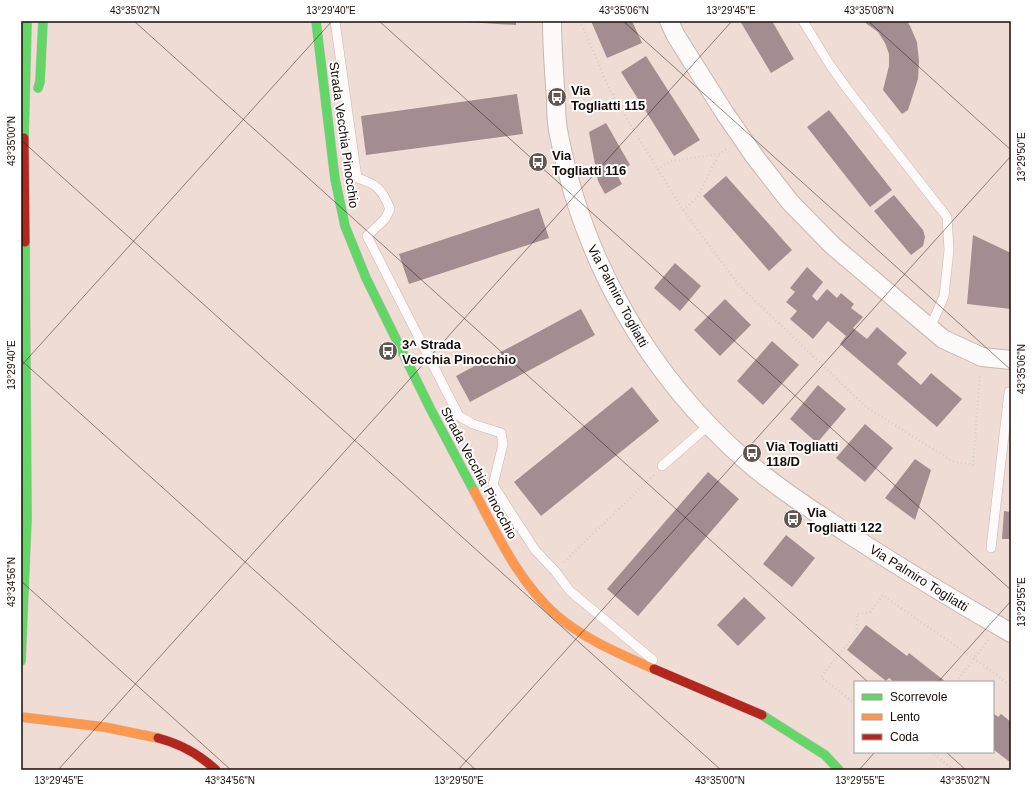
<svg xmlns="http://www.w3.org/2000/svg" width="1032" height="791" viewBox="0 0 1032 791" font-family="Arial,sans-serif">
<rect width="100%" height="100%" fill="#efdcd4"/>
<path fill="#a48d91" d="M450,21H516V25Z
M591,21H632L642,43L607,58Z
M740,21H772L794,59L771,73Z
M863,21H907L910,26L917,42L919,61L918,79L908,110L902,114L883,90L889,66V54L885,43L878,32Z
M646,56L700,140L674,156L621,72Z
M517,94L523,134L366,155L361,116Z
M829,110L892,190L870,207L807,127Z
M606,123L630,165L616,173L622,184L605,194L598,181L589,132Z
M726,176L792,250L769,271L703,196Z
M894,195L923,230L925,237L923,246L911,255L874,211Z
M539,208L549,238L409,284L399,254Z
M973,235L1011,253V309L967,304Z
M675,263L701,286L680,311L654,288Z
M807,267L823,282L812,296L817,301L827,289L837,298L841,293L854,304L851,308L863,317L853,328L867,339L877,327L907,353L897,364L921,385L931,373L962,399L937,427L840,344L846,336L828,321L813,339L790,319L797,311L786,302L795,292L790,288Z
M725,299L751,325L720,356L694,330Z
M581,309L595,335L470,402L456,376Z
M772,341L799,365L763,405L737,381Z
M818,385L846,409L817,443L790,419Z
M632,387L659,421L541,516L514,482Z
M865,424L893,448L865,482L836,458Z
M915,459L931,470L915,520L885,498Z
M708,472L739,499L638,616L607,589Z
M1004,511L1011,512V539H1002Z
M786,535L815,558L792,587L763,564Z
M744,597L766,618L738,646L717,625Z
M866,625L907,656L909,653L946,682H894L889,678L886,681L847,650Z
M993,713L998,717L1001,714L1011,722V763L993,749Z"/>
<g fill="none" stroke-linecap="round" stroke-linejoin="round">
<defs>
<path id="lane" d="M335,21L357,178C377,184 382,189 390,209L385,219L367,236L459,416L473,424L501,433L503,444L493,485L535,550L555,571L570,591L653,660
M803,21L830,65L848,90L947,217L949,250L944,296L930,328
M662,466L709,425
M991,548L1009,392H1011"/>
<path id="street" d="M552,21C552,47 554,73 556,99C556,111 556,123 559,135C583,261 648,374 744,459C776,487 812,510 847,533C901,568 955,601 1011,633
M669,21L676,36L724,112L755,157L790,202L833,246L943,339L982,357L1011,360"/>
<path id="fast" d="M316,21L335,179L345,226L366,278L431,410L474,491
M38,88L40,82L43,21
M24,138L27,21
M21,661L27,518L25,242
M762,715L825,755L839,770"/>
<path id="slow" d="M474,491C497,534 518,581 556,615C584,639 620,654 654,669
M21,717L104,727L158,738"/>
<path id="jam" d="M24,138L25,242
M654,669L762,715
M158,738C181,744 199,754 216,770"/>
</defs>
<use href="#lane" stroke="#c6b8b2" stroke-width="10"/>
<use href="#street" stroke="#c6b8b2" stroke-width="20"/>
<use href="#fast" stroke="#c6b8b2" stroke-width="10"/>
<use href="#slow" stroke="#c6b8b2" stroke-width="10"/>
<use href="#jam" stroke="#c6b8b2" stroke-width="10"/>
<path stroke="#d5cfcd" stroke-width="2.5" stroke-dasharray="1 3" stroke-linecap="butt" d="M580,21L608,86L630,124L683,210L738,284L866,407L952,461L973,465L980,374
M657,169L671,161L719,154L728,148
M683,210L697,198L719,154
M564,562L654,475
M956,682L989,639
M855,704L821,677L857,632V614L870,612L883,595C925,626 970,654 1011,686
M931,752L954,770"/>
<use href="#lane" stroke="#fdfaf9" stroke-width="9"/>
<use href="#street" stroke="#fdfaf9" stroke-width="18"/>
<use href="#fast" stroke="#63d668" stroke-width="9"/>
<use href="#slow" stroke="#ff974d" stroke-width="9"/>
<use href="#jam" stroke="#b3261e" stroke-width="9"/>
</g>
<path fill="none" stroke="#170c07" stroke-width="1" stroke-opacity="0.45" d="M134,21L868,682M379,21L1011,590M623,21L1011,370M868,21L1011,150M21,140L721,770M21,360L476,770M21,366L332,21M21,581L231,770M938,682L1011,601M946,752L966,770M58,770L732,21M458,770L1011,156M859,770L875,752"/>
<defs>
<symbol id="bus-disc" viewBox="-11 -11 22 22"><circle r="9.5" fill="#63554f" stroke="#fff"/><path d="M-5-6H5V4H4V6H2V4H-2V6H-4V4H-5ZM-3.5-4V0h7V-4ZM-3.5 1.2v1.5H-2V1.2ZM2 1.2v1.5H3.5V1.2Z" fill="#fff"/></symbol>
</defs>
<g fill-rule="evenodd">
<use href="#bus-disc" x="546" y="86" width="22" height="22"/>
<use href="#bus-disc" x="527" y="151" width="22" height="22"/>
<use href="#bus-disc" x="377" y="340" width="22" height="22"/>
<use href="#bus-disc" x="741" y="442" width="22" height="22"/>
<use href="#bus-disc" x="782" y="508" width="22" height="22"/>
</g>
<g text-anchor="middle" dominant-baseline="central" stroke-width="4" stroke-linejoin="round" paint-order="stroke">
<g font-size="13" font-weight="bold" fill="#170c07" stroke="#fff" text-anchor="start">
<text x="571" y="90">Via<tspan x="571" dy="15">Togliatti 115</tspan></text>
<text x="552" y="155">Via<tspan x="552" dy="15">Togliatti 116</tspan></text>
<text x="402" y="344">3^ Strada<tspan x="402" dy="15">Vecchia Pinocchio</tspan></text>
<text x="766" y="446">Via Togliatti<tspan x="766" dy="15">118/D</tspan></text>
<text x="807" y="512">Via<tspan x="807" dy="15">Togliatti 122</tspan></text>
</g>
<g font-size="13" fill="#170c07" stroke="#fff">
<text transform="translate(344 135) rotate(82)">Strada Vecchia Pinocchio</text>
<text transform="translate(618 296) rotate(62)">Via Palmiro Togliatti</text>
<text transform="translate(479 473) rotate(62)">Strada Vecchia Pinocchio</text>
<text transform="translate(919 578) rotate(32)">Via Palmiro Togliatti</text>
</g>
</g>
<rect width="1032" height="791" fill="none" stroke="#ffffff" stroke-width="44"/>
<rect x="854" y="681" width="140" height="72" fill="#ffffff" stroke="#a29e9c"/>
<rect x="862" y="694" width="20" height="6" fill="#63d668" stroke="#a29e9c"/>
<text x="890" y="701" font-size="12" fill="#170c07">Scorrevole</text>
<rect x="862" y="714" width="20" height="6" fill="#ff974d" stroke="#a29e9c"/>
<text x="890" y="721" font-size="12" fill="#170c07">Lento</text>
<rect x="862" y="734" width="20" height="6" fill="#b3261e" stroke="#a29e9c"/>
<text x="890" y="741" font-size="12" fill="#170c07">Coda</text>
<rect x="22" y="22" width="988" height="747" fill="none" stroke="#170c07" stroke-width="1.5"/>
<g font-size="10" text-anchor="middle" fill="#170c07">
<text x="135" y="14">43°35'02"N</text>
<text x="331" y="14">13°29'40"E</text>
<text x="624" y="14">43°35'06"N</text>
<text x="731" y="14">13°29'45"E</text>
<text x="869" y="14">43°35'08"N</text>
<text transform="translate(11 141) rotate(-90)" y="4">43°35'00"N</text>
<text transform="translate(1021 157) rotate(-90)" y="4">13°29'50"E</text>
<text transform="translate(11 365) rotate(-90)" y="4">13°29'40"E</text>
<text transform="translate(1021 369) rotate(-90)" y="4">43°35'06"N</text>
<text transform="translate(11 582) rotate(-90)" y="4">43°34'56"N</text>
<text transform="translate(1021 602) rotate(-90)" y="4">13°29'55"E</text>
<text x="59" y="784">13°29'45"E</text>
<text x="230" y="784">43°34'56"N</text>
<text x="459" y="784">13°29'50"E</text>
<text x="720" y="784">43°35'00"N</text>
<text x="860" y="784">13°29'55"E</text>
<text x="965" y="784">43°35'02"N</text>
</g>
</svg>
